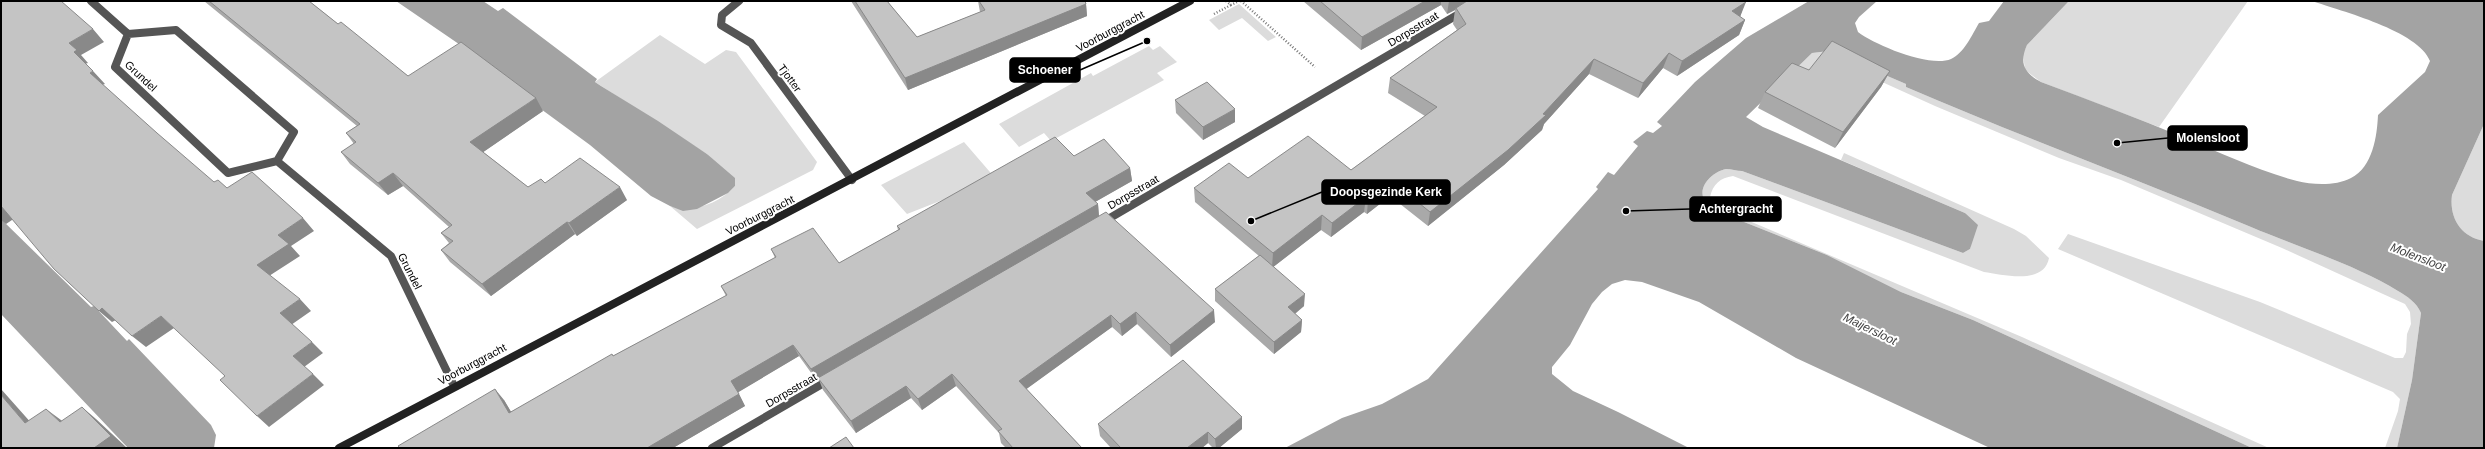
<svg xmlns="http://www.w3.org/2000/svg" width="2485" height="449" viewBox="0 0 2485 449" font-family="Arial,sans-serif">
<rect width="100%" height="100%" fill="#fff"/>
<path fill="#dcdcdc" d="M2069,1H2248L2159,127L2041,82L2025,70L2023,54L2027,45Z
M1239,4L1276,37L1268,41L1242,18L1219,30L1209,20Z
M660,35L705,64L726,50L736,52L817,162L813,170L697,229L670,206C692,213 719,204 735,186L707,154L595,82Z
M1149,46L1153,50L1160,46L1177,62L1157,73L1164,80L1051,141L1044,133L1019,147L999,124L1091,73L1093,76Z
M1829,51L1906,84V87C2020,136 2136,179 2251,227C2296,246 2356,265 2398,291C2407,296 2417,303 2421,313L2412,380L2397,448H2385L2398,411L2400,399L2393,392L2058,249L2068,234L2260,302L2395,358H2403L2406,352L2407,334L2411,324L2410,312L2405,304L2282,248L2121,180L2059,158L1935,106L1849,67L1801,83L1788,76L1812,53Z
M2484,124V241C2461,237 2449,218 2452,195Z
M964,142L996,179L907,214L881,185Z
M1844,153L2014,229L2026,236L2049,258C2044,285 2004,275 1984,272L1733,176C1720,178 1713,184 1710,197L1721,209L2022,337L2269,448H2252L1973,320L1901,292L1827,255L1719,212C1715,209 1709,206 1706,203C1695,188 1712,172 1726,169C1731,169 1737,171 1742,171L1963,253L1970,249L1974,231L1965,213L1841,160Z"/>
<path fill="#a3a3a3" d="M396,1H483L498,11L503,8L597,79L595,82L601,86L658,121L707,154L735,178V186L728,193L697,209L683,211L670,206L651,196L590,145L530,101L472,53Z
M1809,1H1877L1859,17L1855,23L1858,32C1875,45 1930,68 1951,59C1964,53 1972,35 1979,23L1989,21L2004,1H2069L2027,45C2019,63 2024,73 2041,82C2089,100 2137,118 2185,138C2221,153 2259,171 2297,181C2313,185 2336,186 2351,178C2373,167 2377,136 2378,115L2425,72L2430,61C2419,31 2341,11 2312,1H2484V124L2452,195C2449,218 2461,237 2484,241V448H2397L2412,380L2421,313C2417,303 2407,296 2398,291C2356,265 2296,246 2251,227C2136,179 2020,136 1906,87V84L1829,51L1812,53L1746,117L1763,127L1965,213L1978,225L1970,249L1963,253L1742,171C1737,171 1731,169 1726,169C1712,172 1695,188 1706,203C1709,206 1715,209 1719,212L1827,255L1901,292L1973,320L2252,448H1990L1796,358L1699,302L1642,282L1625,280L1612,284L1602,292L1592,304L1570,345L1552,367V374L1573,391L1618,412L1689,448H1285L1342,418L1382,404L1428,379L1598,189L1596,187L1608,172L1614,175L1638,146L1633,142L1647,131L1653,133L1662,126L1657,122L1695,82L1746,38Z
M1,219L91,307L94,306L127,341L129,339L211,425L216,435L214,448H128L1,314Z"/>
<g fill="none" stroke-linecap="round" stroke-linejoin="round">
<path stroke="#777" stroke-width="2.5" stroke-dasharray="1 2" stroke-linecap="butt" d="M1226,1L1231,5L1239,1
M1241,1L1315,67
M1214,14L1231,5"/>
<path stroke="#555" stroke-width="8" d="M91,1L128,34
M739,1L722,15L721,25L751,43L852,180
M176,30L294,132L277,161L228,173L115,67L128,34Z
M277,161L391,256L454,386
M1103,222L1481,1
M712,448L829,380"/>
<path stroke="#222" stroke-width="8" d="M339,448L1190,1"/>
</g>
<path fill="#a9a9a9" d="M204,1H309L338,24L408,76L543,111L483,152L528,187L545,183L627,200L577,236L575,234L491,296L450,262L441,250L449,243L441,233L449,227L403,186L388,195L350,164L341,152L354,144L346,133L357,126Z
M851,1H887L917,37L980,12L978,1H1085L1086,4L1087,16L908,90Z
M1303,1H1745L1740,17L1745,20L1739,35L1677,76L1663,68L1638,98L1589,74L1544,124L1542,130L1504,165L1428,226L1390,196L1367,214L1364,212L1331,237L1321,230L1273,267L1304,306L1295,314L1302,320L1301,332L1274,354L1215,301V289L1259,256L1195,202L1194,188L1248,178L1351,170L1425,116L1388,93L1390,78L1457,30L1453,24L1455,10L1447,14L1441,5L1361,50Z
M1809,70L1890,71L1881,87L1835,148L1758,108L1765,92Z
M1175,100L1235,122L1203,140L1176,113Z
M1074,156L1130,168L1132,181L1095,202L1098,204L1099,216L1215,322L1171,357L1137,324L1122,336L1112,327L1026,389L1082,448H1006L1001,443L999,433L956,386L922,410L911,398L856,433L823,390L819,380L817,381L799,356L738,392L745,406L673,448H400L504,400L511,412L613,356L726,296L721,286L775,258L771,249L839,263L898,230L897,226Z
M1098,424L1242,429L1219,448H1213L1208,443L1202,448H1111L1100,436Z"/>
<path fill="#898989" d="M1425,1H1441V5L1361,50L1362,37Z
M1449,1H1470L1456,8L1455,10L1447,14Z
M1746,2L1740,17L1732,11Z
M1086,4L1087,16L908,90L905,78Z
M1745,20L1739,35L1677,76L1682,61Z
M93,29L104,42L81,55L88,63L85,64L74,52L69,43Z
M1669,53L1663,68L1638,98L1643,83Z
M1594,59L1589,74L1544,124L1542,130L1504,165L1428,226L1430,212L1543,114Z
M93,71L105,84L102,85L90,73Z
M1890,71L1881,87L1835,148L1843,132Z
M536,98L543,111L479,155L470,142Z
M1235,109V122L1203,140V127Z
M1130,168L1132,181L1088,206L1086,193Z
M393,173L403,186L388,195L378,183Z
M1392,181L1390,196L1367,214L1368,199Z
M620,187L627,200L577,236L569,223Z
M1366,197L1364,212L1331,237L1332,223Z
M1098,204L1099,217L818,378L819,380L817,381L811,369Z
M1,206L15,218L6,224L1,220Z
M1322,215L1321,230L1272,268L1273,253Z
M303,218L314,231L291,246L300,256L269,276L257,265L278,235Z
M567,222L575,234L491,296L482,284Z
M1305,294L1304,306L1287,320L1288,307Z
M300,299L311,311L291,325L280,313Z
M102,308L116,320L112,322L99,311Z
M1214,310L1215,322L1171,357L1170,345Z
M1136,312L1137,324L1122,336L1120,324Z
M1111,315L1112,327L1021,393L1019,381Z
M161,316L174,328L146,347L132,336Z
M1302,320L1301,332L1274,354V342Z
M312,342L323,353L304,367L293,356Z
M793,345L799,356L737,393L731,381Z
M313,374L324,385L269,427L257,416Z
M952,374L956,386L922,410L918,399Z
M906,386L911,398L856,433L851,421Z
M1,389L41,434L25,423L1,395Z
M495,389L504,400L519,425L509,413Z
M739,394L745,406L673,448H647Z
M82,407L96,419L126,447L124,448H94Z
M46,409L61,420L75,433L60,422Z
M1242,417V429L1219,448H1216L1215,439Z
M1208,432V443L1202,448H1187Z"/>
<path fill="#c4c4c4" stroke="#898989" d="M1,1H61L93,29L69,43L77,50L74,52L93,71L90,73L157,133L214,182L218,180L227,188L252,172L303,218L278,235L289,244L257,265L300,299L280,313L312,342L293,356L313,374L257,416L220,380L225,376L161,316L132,336L102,308L99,311L54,269L1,206Z
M209,1H309L338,24L341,22L408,76L461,42L536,98L470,142L528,187L541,179L545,183L580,158L620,187L569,223L567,222L482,284L441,250L453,241L441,233L452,225L393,173L378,183L341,152L356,142L346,133L360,124Z
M855,1H887L917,37L985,10L979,1H1085L1086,4L905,78Z
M1320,1H1425L1362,37Z
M1467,1H1745L1746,2L1732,11L1745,20L1682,61L1669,53L1643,83L1594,59L1543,114L1546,115L1508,150L1430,212L1392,181L1368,199L1366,197L1332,223L1322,215L1273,253L1194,188L1229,163L1248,178L1308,136L1351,170L1437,107L1390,78L1466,24L1456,8Z
M1832,41L1890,71L1843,132L1765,92L1792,63L1809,70Z
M1207,82L1235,109L1203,127L1175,100Z
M1055,137L1074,156L1104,139L1130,168L1086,193L1098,204L811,369L793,345L731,381L739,394L647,448H400L398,446L495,389L509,413L612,354L613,356L727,295L721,286L776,257L771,249L813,228L839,263L900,229L897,226Z
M1106,212L1214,310L1170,345L1136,312L1120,324L1111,315L1019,381L1082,448H1013L998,431L1002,429L952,374L918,399L906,386L851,421L818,378Z
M1260,255L1305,294L1288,307L1302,320L1274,342L1215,289Z
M1183,360L1242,417L1215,439L1208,432L1187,448H1121L1098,424Z
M1,395L25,423L46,409L60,422L82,407L111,436L94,448H1Z
M846,437L854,448H829Z"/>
<g text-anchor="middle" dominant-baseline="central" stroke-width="4" stroke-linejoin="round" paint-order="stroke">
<g font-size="11" fill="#000" stroke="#fff">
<text transform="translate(1413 29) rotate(-31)">Dorpsstraat</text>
<text transform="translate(1110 31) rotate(-28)">Voorburggracht</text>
<text transform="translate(141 76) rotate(43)">Grundel</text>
<text transform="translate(790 78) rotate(54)">Tjotter</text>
<text transform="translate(1133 192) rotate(-30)">Dorpsstraat</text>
<text transform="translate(760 215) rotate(-27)">Voorburggracht</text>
<text transform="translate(410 271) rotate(63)">Grundel</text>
<text transform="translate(472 364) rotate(-28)">Voorburggracht</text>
<text transform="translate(791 390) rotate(-30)">Dorpsstraat</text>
</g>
<g font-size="12" font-style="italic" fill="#444" stroke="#fff">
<text transform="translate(2418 257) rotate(21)">Molensloot</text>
<text transform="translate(1870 329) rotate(26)">Maijersloot</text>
</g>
</g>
<path fill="none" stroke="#000" stroke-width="1.5" d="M1147 41L1080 70M2117 143L2168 138M1251 221L1322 192M1626 211L1690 209"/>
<g fill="#000" stroke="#fff" stroke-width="1.5">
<circle cx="1147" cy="41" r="4"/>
<circle cx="2117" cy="143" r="4"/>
<circle cx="1251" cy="221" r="4"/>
<circle cx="1626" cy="211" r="4"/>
</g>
<g fill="#000" stroke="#000" stroke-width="1.5">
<rect x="1010" y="58" width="70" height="24" rx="4"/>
<rect x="2168" y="126" width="79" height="24" rx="4"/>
<rect x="1322" y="180" width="128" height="24" rx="4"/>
<rect x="1690" y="197" width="91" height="24" rx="4"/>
</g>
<g font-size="12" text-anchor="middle" font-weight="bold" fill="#fff">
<text x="1045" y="74">Schoener</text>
<text x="2208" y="142">Molensloot</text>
<text x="1386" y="196">Doopsgezinde Kerk</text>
<text x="1736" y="213">Achtergracht</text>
</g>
<rect width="2485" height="449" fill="none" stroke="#000000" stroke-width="4"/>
</svg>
